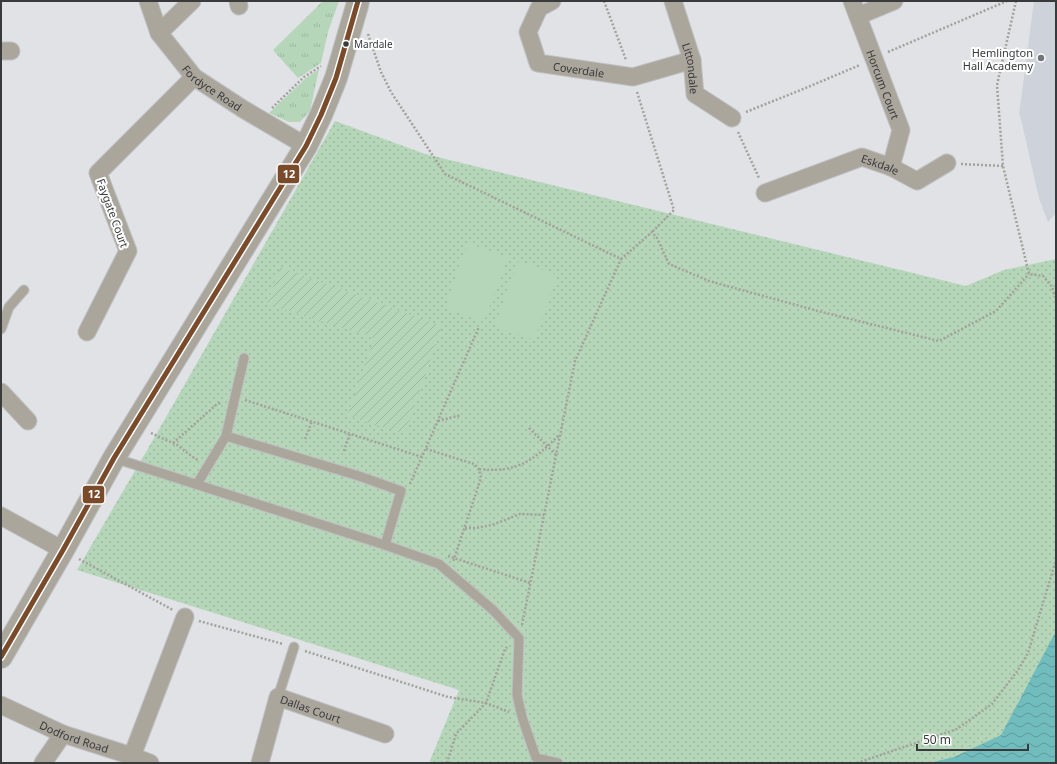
<svg xmlns="http://www.w3.org/2000/svg" width="1057" height="764" viewBox="0 0 1057 764" font-family="'Noto Sans',sans-serif">
<defs>
<pattern id="grass-tufts" width="24" height="20" patternUnits="userSpaceOnUse"><rect width="24" height="20" fill="#b5d6b9"/><path d="M3 7l-1-3M5 7V3M7 7l1-3M15 17l-1-3M17 17v-4M19 17l1-3" fill="none" stroke="#9cb8a0"/></pattern>
<pattern id="park-dots" width="8" height="8" patternUnits="userSpaceOnUse"><rect width="8" height="8" fill="#b5d6b9"/><path d="M2 2h.1M6 6h.1" fill="none" stroke="#9cb8a0" stroke-width="1.8" stroke-linecap="round"/></pattern>
<pattern id="garden-furrows" width="10" height="10" patternUnits="userSpaceOnUse"><rect width="10" height="10" fill="#b5d6b9"/><path d="M-1 1l2-2M0 10L10 0M9 11l2-2" fill="none" stroke="#9cb8a0"/></pattern>
<pattern id="water-waves" width="16" height="10" patternUnits="userSpaceOnUse"><rect width="16" height="10" fill="#71bcbd"/><path d="M0 5q4-4 8 0t8 0" fill="none" stroke="#5e9a9b"/></pattern>
</defs>
<rect width="100%" height="100%" fill="#e0e2e6"/>
<path fill="#cdd2db" d="M1034,1H1056V213L1048,222L1039,198L1020,115H1019Z"/>
<path fill="url(#grass-tufts)" d="M323,1H339L328,32L321,63L298,78L273,50Z
M319,69L310,111L300,122H289L269,113L306,78Z"/>
<path fill="url(#park-dots)" d="M335,121L425,154L966,286L1004,270L1056,259V763H429L459,690L77,570L157,433Z"/>
<path fill="url(#garden-furrows)" d="M280,267L442,326L405,434L347,416L374,338L267,304Z"/>
<path fill="#b5d6b9" d="M468,243L508,258L484,322L445,308Z
M518,261L557,275L535,340L495,327Z"/>
<path fill="url(#water-waves)" d="M1056,631V763H929L954,757L1001,735Z"/>
<g fill="none" stroke-linecap="round" stroke-linejoin="round">
<defs>
<path id="service" d="M1,329L9,307L24,290
M226,436L359,476L401,491L385,545
M114,458L385,545L439,564L493,610L519,638L517,695L522,717L536,758L558,763
M197,484L226,436L244,358
M278,697L294,647"/>
<g id="minor">
<path id="s1" d="M148,1L159,33L194,77L243,109L306,146"/>
<path d="M238,1L239,6"/>
<path id="s2" d="M552,1L539,8L528,32L538,63L633,77L692,60"/>
<path id="s3" d="M673,1L692,60L695,94L732,118"/>
<path id="s4" d="M852,1L901,130L891,167"/>
<path d="M858,16L894,1"/>
<path d="M159,33L192,1"/>
<path d="M1,51H11"/>
<path id="s5" d="M765,193L862,157L891,167L917,181L947,163"/>
<path d="M87,332L128,251L98,173L194,77"/>
<path d="M1,392L28,421"/>
<path d="M1,516L63,550"/>
<path id="s6" d="M1,705L63,734L132,756L150,763"/>
<path d="M132,756L185,617"/>
<path d="M43,763L63,734"/>
<path id="s7" d="M260,763L278,697L385,734"/>
</g>
<path id="tertiary" d="M1,657L63,550L114,458L306,146L321,115L336,78L357,6L358,1"/>
</defs>
<use href="#service" stroke="#bfc0c3" stroke-width="11"/>
<use href="#minor" stroke="#bfc0c3" stroke-width="19"/>
<use href="#tertiary" stroke="#bfc0c3" stroke-width="24"/>
<path stroke="#a4a19b" stroke-width="2.5" stroke-dasharray="2 2" stroke-linecap="butt" d="M604,1L626,60
M1016,1L997,85L1003,166L1029,274L1043,276L1052,287L1056,300
M368,34L381,72L391,92L445,174L621,259L652,232L657,238L669,264L709,281L818,311L939,341L996,311L1029,274
M888,52L1007,1
M637,92L674,210L652,232
M272,108L304,77L321,66
M746,112L808,87L860,65
M738,132L759,178
M961,164L1003,166
M245,400L422,457
M438,421L461,415
M529,428L556,455
M151,433L177,445L194,458L198,460
M305,439L312,421
M173,443L216,405L222,402
M426,449L474,464L479,469L481,478L453,562
M344,451L350,433
M479,469C517,473 533,461 559,435
M410,484L479,327
M465,528H476L492,525L520,514L544,515
M448,556L530,583
M79,559L173,610
M199,621L283,644
M522,625L575,361L621,259
M305,651L448,697L486,703L509,712
M447,763L456,734L486,703L505,649L507,647
M857,763L957,729L992,704L1018,670L1028,653L1056,560"/>
<use href="#service" stroke="#aba69c" stroke-width="9"/>
<use href="#minor" stroke="#aba69c" stroke-width="17"/>
<use href="#tertiary" stroke="#aba69c" stroke-width="22"/>
<defs>
<path id="bus-1" d="M1,657L63,550L114,458L306,146L321,115L336,78L358,1"/>
</defs>
<use href="#bus-1" stroke="#fff" stroke-width="8"/>
<use href="#bus-1" stroke="#7a4b2a" stroke-width="5"/>
</g>
<circle fill="#383a3c" stroke="#fff" stroke-width="1.5" cx="346" cy="44" r="3.5"/>
<circle fill="#737578" stroke="#fff" stroke-width="1.5" cx="1041" cy="58" r="4"/>
<g text-anchor="middle" dominant-baseline="central" stroke-width="4" stroke-linejoin="round" paint-order="stroke">
<g font-size="10" fill="#383a3c" stroke="#fff" text-anchor="start">
<text x="354" y="44">Mardale</text>
</g>
<g font-size="11" fill="#383a3c" stroke="#fff" text-anchor="end">
<text x="1033" y="52">Hemlington<tspan x="1033" dy="13">Hall Academy</tspan></text>
</g>
<g font-size="11" fill="#383a3c" stroke="#fff">
<text stroke="none"><textPath href="#s3" startOffset="70">Littondale</textPath></text>
<text stroke="none"><textPath href="#s2" startOffset="115">Coverdale</textPath></text>
<text stroke="none"><textPath href="#s4" startOffset="89">Horcum Court</textPath></text>
<text stroke="none"><textPath href="#s1" startOffset="111">Fordyce Road</textPath></text>
<text stroke="none"><textPath href="#s5" startOffset="123">Eskdale</textPath></text>
<text transform="translate(113 213) rotate(70)">Faygate Court</text>
<text stroke="none"><textPath href="#s7" startOffset="103">Dallas Court</textPath></text>
<text stroke="none"><textPath href="#s6" startOffset="80">Dodford Road</textPath></text>
</g>
</g>
<g stroke="#fff" stroke-width="1.5">
<rect x="277" y="164" width="23" height="20" rx="4" fill="#7a4b2a"/>
<rect x="82" y="485" width="23" height="19" rx="4" fill="#7a4b2a"/>
</g>
<g font-size="11" text-anchor="middle" font-weight="bold" fill="#fff">
<text x="289" y="178">12</text>
<text x="94" y="498">12</text>
</g>
<rect width="1057" height="764" fill="none" stroke="#383a3c" stroke-width="4"/>
<path d="M917 744v6h111v-6" fill="none" stroke="#383a3c" stroke-width="2"/>
<text x="923" y="744" font-size="12" fill="#383a3c" stroke="#ffffff" stroke-width="3" paint-order="stroke">50 m</text>
</svg>
